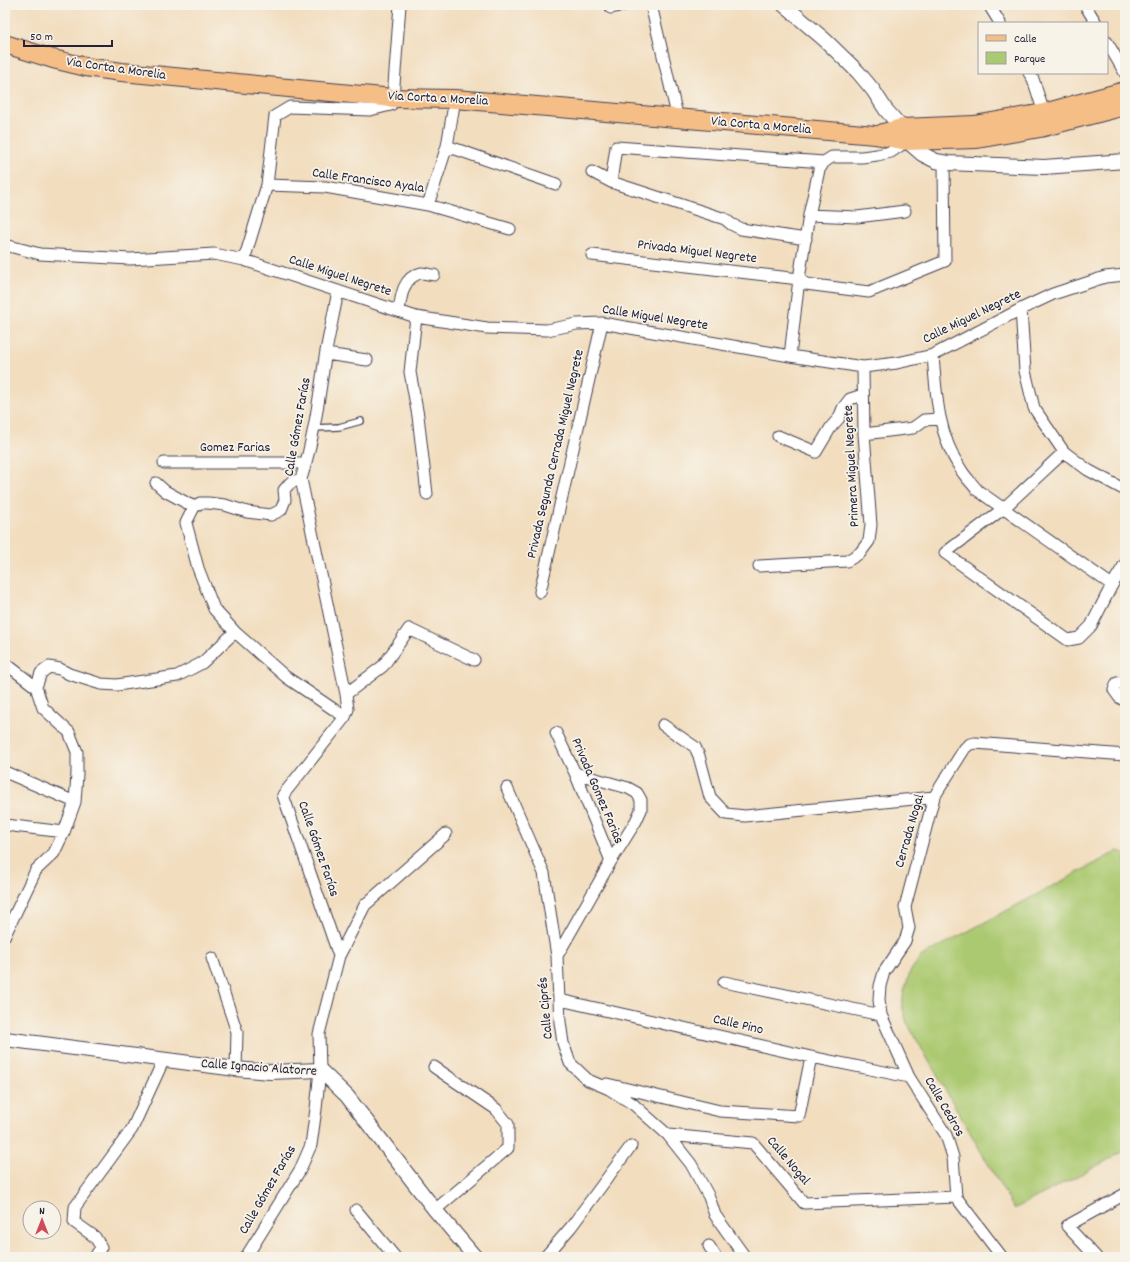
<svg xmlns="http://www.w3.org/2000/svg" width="1130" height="1262" viewBox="0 0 1130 1262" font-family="Dekko,sans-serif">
<rect width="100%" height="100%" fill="#f7f3e8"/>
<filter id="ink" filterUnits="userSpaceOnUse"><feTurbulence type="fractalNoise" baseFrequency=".025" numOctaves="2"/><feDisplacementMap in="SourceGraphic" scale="8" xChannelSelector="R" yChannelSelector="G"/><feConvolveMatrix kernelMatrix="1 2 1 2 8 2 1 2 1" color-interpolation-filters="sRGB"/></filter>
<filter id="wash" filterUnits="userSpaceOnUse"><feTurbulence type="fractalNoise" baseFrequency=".012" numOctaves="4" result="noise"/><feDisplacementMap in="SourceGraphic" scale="16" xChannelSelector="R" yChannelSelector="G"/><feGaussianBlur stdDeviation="0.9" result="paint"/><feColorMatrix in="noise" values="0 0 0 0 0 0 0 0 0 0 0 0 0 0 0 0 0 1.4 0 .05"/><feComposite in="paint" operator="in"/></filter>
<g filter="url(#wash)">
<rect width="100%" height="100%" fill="#f2ddbe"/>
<path fill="#abc970" stroke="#667656" d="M1118,851L1125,853V1151L1014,1209L907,1023L902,1006L904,991L910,972L920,957Z"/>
</g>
<g filter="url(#ink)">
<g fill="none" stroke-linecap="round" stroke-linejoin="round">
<defs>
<path id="service" d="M314,428L339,427L361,421"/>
<path id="minor" d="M651,5L678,119
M989,5L1000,23
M1085,5L1096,23
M611,8L624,5
M1107,42L1125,73
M1029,73L1033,79L1044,113
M447,146L556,184
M592,172L611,182L725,219L731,224L741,229L806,239
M611,182L616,147L824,162
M267,185L325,187L428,205L510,229
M428,205L447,146L455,99
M809,215L857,217L905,211
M5,245L40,254L130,259L214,254L244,260L416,317L487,328L547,330L577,324L602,323L790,356L863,367L897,363L933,355L1021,309L1053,294L1105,277L1125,275
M592,255L799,279L806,284L869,292L945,261L944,163
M244,260L267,185L275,116L290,107L370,110L391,105L393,98L400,5
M1021,309L1025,371L1034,408L1064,452L1088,470L1125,490
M399,311C401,296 403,277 421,273C425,273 430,275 434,275
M416,317L410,372L418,416L427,494
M326,354L367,360
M933,355C936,395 938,434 960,468C964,476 972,483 977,490L1112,585
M790,356L799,279L809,215L819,170L824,162L832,157H862L877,155L891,152L907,141
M864,434L913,428L924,420L940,419
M778,436L816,452L831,427L839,418L843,408L850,399L863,395
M1064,452L1004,508L945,553L1068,640L1079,638L1091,626L1112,585L1125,564
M164,463H306
M301,479L290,483L284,490L285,500L281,510L271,515L247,512L225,505L208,503H200L194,507L186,523L198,568L214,609L235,632L286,677L345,717
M156,483L165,491L194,507
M759,566L847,561L860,553L869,541L871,525L864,434L863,367
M540,592L602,323
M5,663L36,687L43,708L69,732L77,752V774L75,802L64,832L54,853L36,870L5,935
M1125,682L1117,683L1114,690L1119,697L1125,701
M36,687L41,673L49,667L60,669L69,674L101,684L117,685L177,676L202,663L235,632
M346,694L383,666L409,629L474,660
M663,725L695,747L699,756L710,797L726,814L745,816L934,797
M556,733L575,773L611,861
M5,772L75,802
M507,788L544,873L557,956L560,1022L563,1043L570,1063L588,1080L609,1089L633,1104L668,1135L691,1164L709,1197L715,1215L745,1257
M5,825L64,832
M339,956L365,905L446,834
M557,956L611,861L636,821L641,810V800L637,793L628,788L575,773
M212,958L237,1032L236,1069
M724,982L881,1015
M560,1000L811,1057L909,1077
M434,1067L496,1109L508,1124V1148L435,1210
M607,1084L720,1111L799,1116L811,1057
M668,1135L753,1143L804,1203L956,1197
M356,1210L395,1257
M709,1246L716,1257
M95,1257L101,1247L95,1237L74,1222L75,1207L132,1129L164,1059
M246,1257L300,1170L311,1145L316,1109L320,1070L319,1034L339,956L283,795L345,717L348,709L346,694L301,479C314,439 319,398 325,357C329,334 334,313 338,291
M545,1257L571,1227L631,1146
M1002,1257L956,1197L953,1157L946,1135L909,1077L881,1015L879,1000L880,986L884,972L905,941L909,928L905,907L934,797L965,748L970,744L975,743L1125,755
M1096,1257L1067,1226L1125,1194"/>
<path id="tertiary" d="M784,5L825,40L858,72L873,90L886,110L902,128L907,141L922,154L936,161L948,163L1044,167L1125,161
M5,1039L236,1069L270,1072L320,1070L347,1096L435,1210L475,1257"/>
<path id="primary" d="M5,44L53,59L86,67L122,72L393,98L455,99L875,135L907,141L977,139L1040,128L1125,106
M883,133L902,128L974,125L1044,113L1125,91"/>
</defs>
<use href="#service" stroke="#413e4f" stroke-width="8"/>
<use href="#minor" stroke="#413e4f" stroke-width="13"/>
<use href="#tertiary" stroke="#413e4f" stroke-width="16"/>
<use href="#primary" stroke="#413e4f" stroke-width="20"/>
<use href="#service" stroke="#fff" stroke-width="5.5"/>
<use href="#minor" stroke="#fff" stroke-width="11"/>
<use href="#tertiary" stroke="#fff" stroke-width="14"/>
<use href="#primary" stroke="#f6be87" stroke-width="18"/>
</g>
</g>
<g text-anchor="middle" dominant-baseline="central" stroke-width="3.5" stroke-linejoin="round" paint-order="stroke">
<g font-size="14" fill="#22223b" stroke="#f7f3e8">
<text transform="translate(116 69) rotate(8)">Via Corta a Morelia</text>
<text transform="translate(438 99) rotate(3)">Via Corta a Morelia</text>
<text transform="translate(761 126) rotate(5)">Via Corta a Morelia</text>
<text transform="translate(368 181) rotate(8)">Calle Francisco Ayala</text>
<text transform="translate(697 252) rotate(7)">Privada Miguel Negrete</text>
<text transform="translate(340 276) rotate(18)">Calle Miguel Negrete</text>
<text transform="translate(972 317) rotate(-26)">Calle Miguel Negrete</text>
<text transform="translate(655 318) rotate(9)">Calle Miguel Negrete</text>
<text transform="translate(298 427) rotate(-80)">Calle Gómez Farías</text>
<text x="235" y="448">Gomez Farias</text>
<text transform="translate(556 454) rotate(-77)">Privada Segunda Cerrada Miguel Negrete</text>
<text transform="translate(852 466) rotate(-93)">Primera Miguel Negrete</text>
<text transform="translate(597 791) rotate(67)">Privada Gomez Farias</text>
<text transform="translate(910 831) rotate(-74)">Cerrada Nogal</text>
<text transform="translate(318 849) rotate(71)">Calle Gómez Farías</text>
<text transform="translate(546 1008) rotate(-95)">Calle Ciprés</text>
<text transform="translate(738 1025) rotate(13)">Calle Pino</text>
<text transform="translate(259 1068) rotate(4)">Calle Ignacio Alatorre</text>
<text transform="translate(944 1107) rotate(60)">Calle Cedros</text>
<text transform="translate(788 1161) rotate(50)">Calle Nogal</text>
<text transform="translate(268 1190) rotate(-60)">Calle Gómez Farías</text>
</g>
</g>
<rect width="1130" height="1262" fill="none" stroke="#f7f3e8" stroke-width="20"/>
<rect x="978" y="22" width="130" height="52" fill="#f7f3e8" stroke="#a29fa3"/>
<rect x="986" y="35" width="20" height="6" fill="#f6be87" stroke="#a29fa3"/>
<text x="1014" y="42" font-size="12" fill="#22223b">Calle</text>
<rect x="986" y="52" width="20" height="12" fill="#abc970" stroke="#a29fa3"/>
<text x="1014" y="62" font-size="12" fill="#22223b">Parque</text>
<g transform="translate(42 1220)"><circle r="19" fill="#f7f3e8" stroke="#a29fa3"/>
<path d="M0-3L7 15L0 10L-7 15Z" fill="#d1495b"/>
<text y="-6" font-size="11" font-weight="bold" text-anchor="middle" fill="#22223b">N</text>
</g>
<path d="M24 40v6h88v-6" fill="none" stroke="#22223b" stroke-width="2"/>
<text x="30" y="40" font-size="12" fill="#22223b" stroke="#f7f3e8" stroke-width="3" paint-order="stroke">50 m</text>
</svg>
